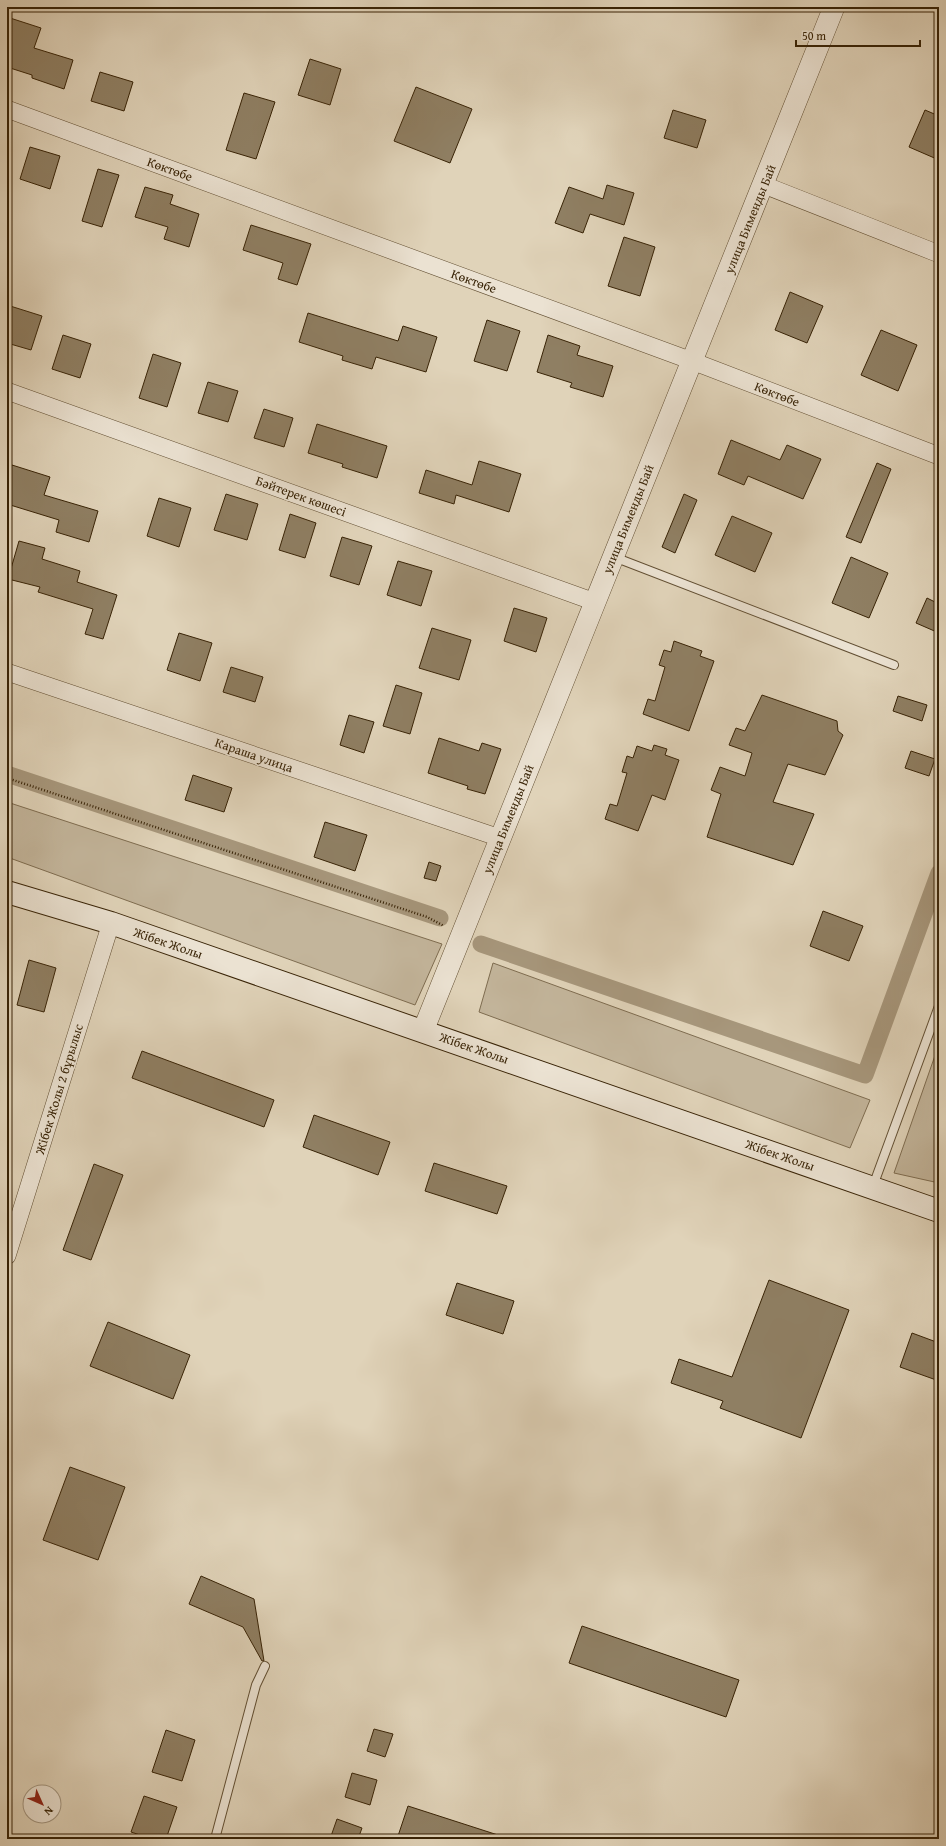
<svg xmlns="http://www.w3.org/2000/svg" width="946" height="1846" viewBox="0 0 946 1846" font-family="'Gentium Book Plus',serif">
<rect width="100%" height="100%" fill="#e0d3b9"/>
<filter id="stains"><feTurbulence type="fractalNoise" baseFrequency=".005" numOctaves="4"/><feColorMatrix values="0 0 0 0 .2 0 0 0 0 .09 0 0 0 0 .02 0 0 0 .5 -.17"/></filter>
<radialGradient id="worn" r=".72"><stop offset=".6" stop-color="#630" stop-opacity="0"/><stop offset="1" stop-color="#630" stop-opacity=".3"/></radialGradient>
<path fill="#c3b59b" stroke="#7e6c50" d="M7,802L442,944L415,1005L7,857Z
M493,963L870,1100L850,1148L479,1012Z
M939,1044V1183L894,1173Z"/>
<g fill="none" stroke-linecap="round" stroke-linejoin="round">
<path stroke="#a7977c" stroke-width="17" d="M7,774L440,918
M481,944L865,1075L939,873"/>
</g>
<path fill="#8f7f63" stroke="#382306" d="M7,17L41,28L34,48L73,60L64,89L32,78V75L7,67Z
M310,59L341,69L330,105L298,95Z
M100,72L133,82L124,111L91,101Z
M416,87L472,109L450,163L394,141Z
M244,93L275,102L256,159L226,150Z
M673,110L706,120L697,148L664,138Z
M925,110L939,116V160L909,147Z
M30,147L60,156L50,189L20,179Z
M98,169L119,175L102,227L82,221Z
M607,185L634,193L624,225L590,214L583,233L555,223L569,187L603,199Z
M145,187L173,195L170,204L199,214L189,247L164,239L168,227L135,217Z
M251,225L311,244L297,285L278,279L283,263L243,250Z
M624,237L655,247L640,296L608,286Z
M790,292L823,306L807,343L775,330Z
M7,305L42,316L31,350L7,343Z
M308,313L398,341L403,326L437,337L426,372L376,357L372,369L342,360L343,356L299,342Z
M487,320L520,331L507,371L474,361Z
M881,330L917,345L898,391L861,375Z
M63,335L91,344L80,378L52,369Z
M548,335L580,346L577,355L613,366L603,397L570,387L572,383L537,372Z
M153,354L181,363L167,407L139,398Z
M208,382L238,391L228,422L198,413Z
M264,409L293,418L284,447L254,438Z
M317,424L387,446L377,478L342,467L343,464L308,453Z
M731,440L780,460L787,445L821,459L803,499L748,476L744,485L718,474Z
M479,461L521,474L509,512L456,495L454,504L419,493L426,470L472,485Z
M877,463L891,469L861,543L846,537Z
M12,465L50,477L44,495L98,511L89,542L56,532L59,520L7,504V479Z
M226,494L258,504L247,540L214,530Z
M684,494L697,500L675,553L662,547Z
M159,498L191,508L179,547L147,536Z
M290,514L316,523L305,558L279,550Z
M732,516L772,533L755,572L715,555Z
M342,537L372,546L359,585L330,576Z
M19,541L45,548L42,559L80,571L77,582L117,595L103,639L85,634L93,609L38,592L40,587L8,579Z
M851,557L888,573L869,618L832,603Z
M398,561L432,571L421,606L387,595Z
M927,598L939,604V633L916,623Z
M514,608L547,618L536,652L504,641Z
M432,628L471,640L459,680L419,668Z
M179,633L212,643L200,681L167,670Z
M674,641L702,651L700,656L714,661L689,731L643,714L648,699L655,701L665,667L659,665L664,650L671,652Z
M231,667L263,677L255,702L223,692Z
M396,685L422,693L410,734L383,726Z
M762,695L837,721L838,731L843,735L825,775L788,764L773,802L814,814L793,865L707,837L721,794L711,790L720,767L745,776L752,753L729,745L736,728L745,731Z
M898,696L927,705L922,721L893,711Z
M349,715L374,722L364,753L340,745Z
M439,738L479,751L482,743L501,749L485,794L467,789L468,786L428,773Z
M654,745L667,749L665,755L679,760L665,800L652,795L638,831L605,819L610,804L617,806L627,773L622,772L627,756L633,758L637,746L652,751Z
M911,751L935,759L929,776L905,768Z
M193,775L232,788L224,812L185,800Z
M325,822L367,835L355,871L314,857Z
M429,862L441,866L436,881L424,878Z
M823,911L863,926L849,961L810,946Z
M29,960L56,968L44,1012L17,1005Z
M142,1051L274,1100L264,1127L132,1078Z
M314,1115L390,1142L378,1175L303,1147Z
M434,1163L507,1186L497,1214L425,1191Z
M94,1164L123,1175L91,1260L63,1250Z
M769,1280L849,1310L801,1438L720,1408L723,1401L671,1383L679,1359L732,1377Z
M457,1283L514,1301L503,1334L446,1315Z
M108,1322L190,1355L173,1399L90,1366Z
M912,1333L939,1343V1381L900,1367Z
M70,1467L125,1487L98,1560L43,1540Z
M201,1576L254,1599L264,1661H262L243,1627L189,1604Z
M582,1626L739,1680L726,1717L569,1663Z
M374,1729L393,1734L385,1757L367,1751Z
M166,1730L195,1740L182,1781L152,1772Z
M352,1773L377,1780L370,1805L345,1797Z
M144,1796L177,1807L166,1839H152L131,1832Z
M408,1806L501,1836V1839H397Z
M337,1819L362,1828L358,1839H330Z"/>
<g fill="none" stroke-linecap="round" stroke-linejoin="round">
<defs>
<path id="service" d="M614,557L894,665
M873,1186L939,1006
M215,1839L256,1685L265,1666"/>
<path id="minor" d="M7,109L692,361L939,456
M764,185L939,254
M7,391L595,602
M7,672L500,838
M7,1256L111,923"/>
<path id="tertiary" d="M423,1031C558,689 700,349 834,7"/>
<path id="secondary" d="M7,892L111,923L939,1211"/>
</defs>
<use href="#service" stroke="#624f33" stroke-width="10"/>
<use href="#minor" stroke="#624f33" stroke-width="18"/>
<use href="#tertiary" stroke="#624f33" stroke-width="22"/>
<use href="#secondary" stroke="#382306" stroke-width="24"/>
<path stroke="#382306" stroke-width="2.5" stroke-dasharray="1 2" stroke-linecap="butt" d="M7,778L427,917L444,926"/>
<use href="#service" stroke="#ebe2d2" stroke-width="8"/>
<use href="#minor" stroke="#ebe2d2" stroke-width="17"/>
<use href="#tertiary" stroke="#ebe2d2" stroke-width="21"/>
<use href="#secondary" stroke="#ebe2d2" stroke-width="22"/>
</g>
<g text-anchor="middle" dominant-baseline="central" stroke-width="3" stroke-linejoin="round" paint-order="stroke">
<g font-size="13" fill="#382306" stroke="#ebe2d2">
<text transform="translate(170 169) rotate(20)">Көктөбе</text>
<text transform="translate(750 219) rotate(-68)">улица Бименды Бай</text>
<text transform="translate(474 281) rotate(20)">Көктөбе</text>
<text transform="translate(777 394) rotate(21)">Көктөбе</text>
<text transform="translate(301 496) rotate(20)">Бәйтерек көшесі</text>
<text transform="translate(628 519) rotate(-68)">улица Бименды Бай</text>
<text transform="translate(254 755) rotate(19)">Караша улица</text>
<text transform="translate(508 819) rotate(-68)">улица Бименды Бай</text>
<text transform="translate(168 943) rotate(19)">Жібек Жолы</text>
<text transform="translate(474 1048) rotate(19)">Жібек Жолы</text>
<text transform="translate(59 1089) rotate(-73)">Жібек Жолы 2 бұрылыс</text>
<text transform="translate(780 1155) rotate(19)">Жібек Жолы</text>
</g>
</g>
<rect width="946" height="1846" fill="none" stroke="#e0d3b9" stroke-width="24"/>
<rect x="8" y="8" width="930" height="1830" fill="none" stroke="#382306" stroke-width="2"/>
<rect x="12" y="12" width="922" height="1822" fill="none" stroke="#382306"/>
<g transform="translate(42 1804) rotate(135)"><circle r="19" fill="#ebe2d2" stroke="#a39680"/>
<path d="M0-3L7 15L0 10L-7 15Z" fill="#8f2418"/>
<text y="-6" font-size="11" font-weight="bold" text-anchor="middle" fill="#382306">N</text>
</g>
<path d="M796 40v6h124v-6" fill="none" stroke="#382306" stroke-width="2"/>
<text x="802" y="40" font-size="12" fill="#382306" stroke="#ebe2d2" stroke-width="3" paint-order="stroke">50 m</text>
<rect width="100%" height="100%" filter="url(#stains)"/>
<rect width="100%" height="100%" fill="url(#worn)"/>
</svg>
